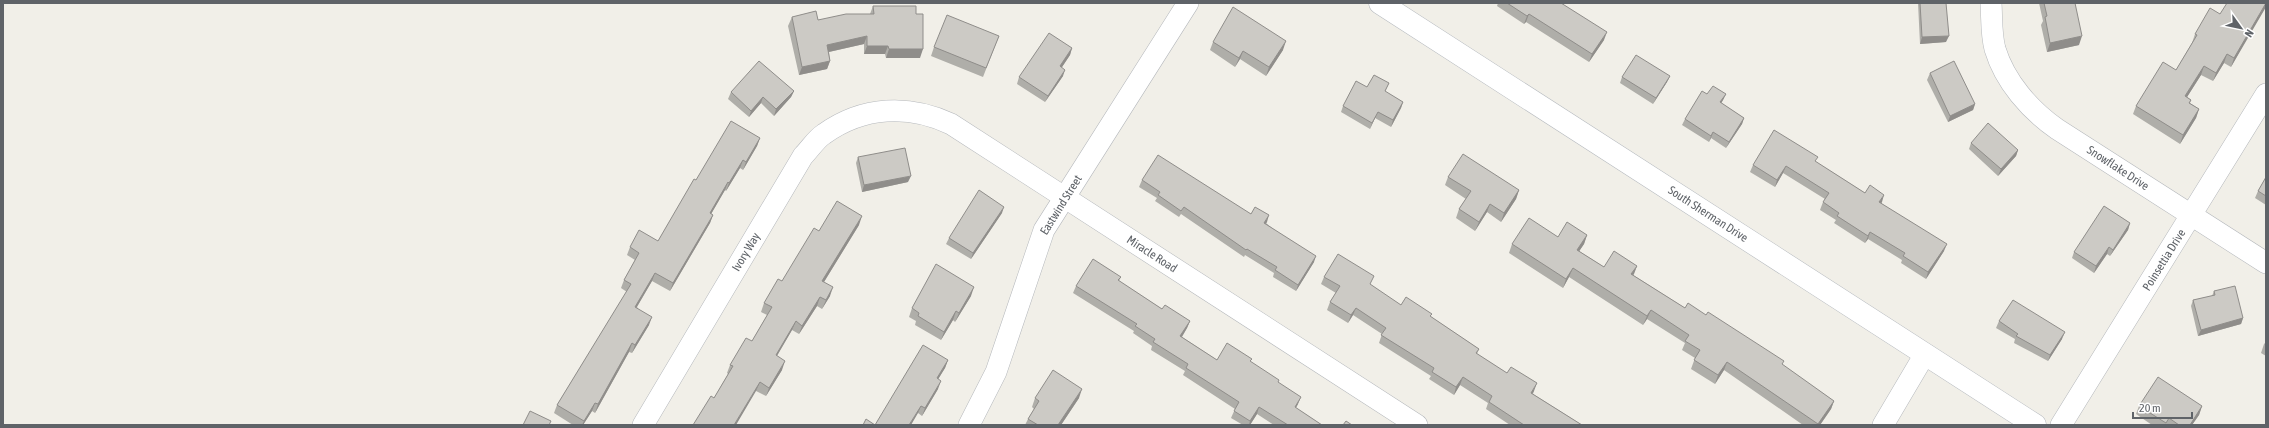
<svg xmlns="http://www.w3.org/2000/svg" width="2269" height="428" viewBox="0 0 2269 428" font-family="'Asap Condensed',sans-serif">
<rect width="100%" height="100%" fill="#f1efe8"/>
<g fill="none" stroke-linecap="round" stroke-linejoin="round">
<defs>
<path id="street" d="M1991,3C1992,19 1991,34 1995,49C2005,82 2030,110 2057,129L2266,263
M643,425L803,156C810,149 816,139 824,134C863,106 909,104 951,124L1417,425
M969,425L996,372L1044,230L1188,3
M1883,425L1925,354
M2061,425L2266,94"/>
<path id="secondary" d="M1380,3L2035,425"/>
</defs>
<use href="#street" stroke="#b5b8bc" stroke-width="22"/>
<use href="#secondary" stroke="#b6babf" stroke-width="23"/>
<use href="#street" stroke="#fff" stroke-width="21"/>
<use href="#secondary" stroke="#fff" stroke-width="22"/>
</g>
<path fill="#afaea9" d="M1498,3H1561L1604,40L1589,62L1526,22L1524,24L1497,6Z
M1918,3H1946V42L1920,44Z
M2039,3H2075L2079,45L2047,52L2041,25L2043,21Z
M2266,3L2231,67L2224,63L2213,81L2201,75L2187,97L2191,100L2190,103L2199,109L2196,118L2180,144L2133,114L2136,106L2176,70L2192,43L2195,34L2220,14Z
M873,6L916,14L920,58H886L885,54H864V44L829,52L830,61L827,69L799,75L788,26L792,17L818,20L870,14Z
M999,36L983,77L931,56L934,47Z
M1213,42L1283,50L1266,76L1240,59L1235,67L1210,50Z
M1072,48L1070,55L1062,67L1063,76L1045,102L1017,84L1019,77Z
M1930,73L1975,104L1973,110L1948,122L1927,80Z
M1670,76L1667,82L1653,104L1620,83L1622,77Z
M1389,83L1385,92L1403,102L1401,108L1391,127L1375,118L1370,129L1341,112L1343,106L1367,87Z
M794,91L791,97L774,116L761,103L749,117L728,99L731,92Z
M1707,94H1726L1723,100L1721,103L1744,118L1742,124L1726,148L1711,138L1709,142L1682,125L1685,119Z
M760,138L757,146L743,170L740,168L726,191L725,190L711,214L713,215L710,223L670,291L652,281L637,307L649,325L632,353L629,352L595,413L592,411L583,425H573L554,413L557,405L627,292L621,288L624,280L635,260L627,255L630,247L658,241L696,180Z
M1971,143L2018,150L2016,156L1998,176L1969,149Z
M858,157L908,182L862,192L856,163Z
M1816,162L1865,193L1882,202L1881,203L1944,251L1926,279L1901,263L1902,260L1868,239L1865,243L1834,223L1836,220L1820,210L1823,202L1825,199L1783,173L1775,187L1750,172L1753,165Z
M1448,177L1519,190L1516,199L1501,222L1487,212L1475,231L1456,218L1459,209L1466,199L1445,185Z
M2266,177V205L2255,198L2258,191Z
M1142,180L1251,214L1267,222L1266,223L1314,262L1296,291L1273,277L1274,273L1245,255L1244,257L1181,214L1179,217L1155,201L1157,198L1139,187Z
M1002,213L971,259L946,244L949,238Z
M2130,223L2128,230L2110,256L2107,254L2094,273L2072,258L2074,252Z
M859,225L824,282L830,296L822,309L817,306L799,334L792,330L777,356L782,370L766,396L756,391L714,398L728,374L727,373L730,365L752,341L767,315L761,312L764,303L782,281L819,231Z
M1587,235L1584,244L1579,251L1604,267L1637,266L1633,275L1685,308L1782,365L1834,401L1831,409L1820,425H1803L1724,370L1715,384L1691,369L1695,358L1682,350L1685,343L1647,319L1643,325L1569,277L1563,288L1509,253L1512,244L1558,237Z
M1121,277L1119,281L1162,309L1190,321L1187,328L1182,337L1217,360L1251,362L1278,382L1298,404L1296,408L1322,425H1274L1257,414L1250,425H1243L1231,418L1235,409L1183,375L1185,371L1151,350L1152,346L1133,333L1134,331L1073,293L1076,286Z
M1324,277L1401,305L1431,317L1479,349L1477,354L1534,391L1533,394L1582,425H1510L1486,409L1488,403L1460,385L1454,395L1429,379L1431,376L1379,343L1382,334L1353,315L1348,323L1327,310L1330,302L1336,293L1321,284Z
M2214,291L2243,318L2241,324L2198,336L2191,306L2193,300L2212,296Z
M971,296L955,322L953,320L941,340L915,325L916,321L909,317L912,308Z
M1999,321L2062,339L2048,361L2014,343L2015,339L1996,328Z
M2266,342V356L2261,353L2264,344Z
M948,360L945,368L938,379V389L922,416L918,413L875,425Z
M1035,398H1079L1061,425H1025L1028,419L1034,409L1032,407Z
M2139,406H2202L2199,415L2192,425H2152L2136,414Z"/>
<path fill="#8f8d8a" d="M2266,3V7L2231,67L2234,58Z
M1529,14L1526,22L1524,24L1527,16Z
M1607,32L1604,40L1589,62L1592,54Z
M867,36L864,44L824,53L827,45Z
M1949,36L1946,42L1920,44L1922,37Z
M2082,36L2079,45L2047,52L2050,43Z
M1286,41L1283,50L1266,76L1269,67Z
M867,46H888L885,54H864Z
M1072,48L1070,55L1058,73L1060,66Z
M889,49H923L920,58H886Z
M1243,51L1240,59L1235,67L1239,58Z
M2227,54L2224,63L2213,81L2216,73Z
M830,61L827,69L799,75L802,67Z
M2204,66L2201,75L2182,105L2185,96Z
M1065,70L1063,76L1045,102L1048,96Z
M1670,76L1667,82L1653,104L1656,98Z
M794,91L791,97L774,116L776,109Z
M1726,94L1723,100L1718,109L1720,102Z
M763,97L761,103L749,117L751,111Z
M1403,102L1401,108L1391,127L1393,120Z
M1975,104L1973,110L1948,122L1950,116Z
M2199,109L2196,118L2180,144L2183,135Z
M1378,112L1375,118L1370,129L1372,123Z
M1744,118L1742,124L1726,148L1729,142Z
M1713,132L1711,138L1709,142L1711,136Z
M760,138L757,146L743,170L746,162Z
M2018,150L2016,156L1998,176L2001,169Z
M743,160L740,168L726,191L729,183Z
M1786,166L1783,173L1775,187L1777,180Z
M911,176L908,182L862,192L864,185Z
M728,182L725,190L707,221L710,213Z
M1519,190L1516,199L1501,222L1504,213Z
M1884,195L1882,202L1877,210L1879,202Z
M1490,204L1487,212L1475,231L1479,222Z
M1004,207L1002,213L971,259L973,253Z
M713,215L710,223L670,291L673,283Z
M1269,215L1267,222L1262,229L1264,223Z
M862,216L859,225L819,290L822,281Z
M2130,223L2128,230L2110,256L2113,250Z
M1870,232L1868,239L1865,243L1868,236Z
M1587,235L1584,244L1574,259L1577,250Z
M1947,244L1944,251L1926,279L1928,272Z
M2109,247L2107,254L2094,273L2096,266Z
M1316,256L1314,262L1296,291L1298,285Z
M1637,266L1634,274L1628,283L1631,274Z
M1573,268L1569,277L1563,288L1566,279Z
M655,273L652,281L632,315L635,307Z
M833,287L830,296L822,309L826,300Z
M974,287L971,296L955,322L959,313Z
M820,297L817,306L799,334L802,326Z
M1356,308L1353,315L1348,323L1351,315Z
M1651,310L1647,319L1643,325L1647,316Z
M956,311L953,320L941,340L944,332Z
M652,317L649,325L632,353L635,345Z
M2243,318L2241,324L2198,336L2201,330Z
M796,321L792,330L772,364L776,355Z
M1190,321L1187,328L1178,343L1180,336Z
M2065,332L2062,339L2048,361L2050,355Z
M632,343L629,352L595,413L598,404Z
M948,360L945,368L934,386L937,378Z
M785,361L782,370L766,396L769,388Z
M1727,362L1724,370L1715,384L1718,375Z
M1463,377L1460,385L1454,395L1456,387Z
M941,381L938,389L922,416L925,408Z
M760,382L756,391L736,425H734Z
M1537,383L1534,391L1528,400L1531,393Z
M1082,389L1079,398L1061,425H1058Z
M1301,397L1298,404L1292,414L1295,407Z
M1834,401L1831,409L1820,425H1817Z
M595,403L592,411L583,425H582L584,421Z
M921,406L918,413L911,425H909Z
M2202,406L2199,415L2192,425H2190Z
M1259,407L1257,414L1250,425H1249L1250,421Z"/>
<path fill="#cccac5" stroke="#8f8d8a" d="M1507,3H1561L1607,32L1592,54L1529,14L1527,16Z
M1920,3H1946L1949,36L1922,37Z
M2044,3H2075L2082,36L2050,43L2045,17L2047,16Z
M2227,3H2266L2234,58L2227,54L2216,73L2204,66L2185,96L2191,100L2189,103L2199,109L2183,135L2136,106L2163,62L2176,70L2197,35L2195,34L2210,8L2220,14Z
M873,6H916V14H923V49H889L888,46H867V36L827,45L830,61L802,67L792,17L816,11L818,20L846,14H874Z
M1233,7L1286,41L1269,67L1243,51L1239,58L1213,42Z
M947,15L999,36L986,68L934,47Z
M1049,33L1072,48L1060,66L1065,70L1048,96L1019,77Z
M1636,55L1670,76L1656,98L1622,77Z
M759,61L794,91L776,109L763,97L751,111L731,92Z
M1954,61L1975,104L1950,116L1930,73Z
M1374,75L1389,83L1385,91L1403,102L1393,120L1378,112L1372,123L1343,106L1356,81L1367,87Z
M1713,86L1726,94L1720,102L1744,118L1729,142L1713,132L1711,136L1685,119L1702,91L1707,94Z
M731,121L760,138L746,162L743,160L729,183L728,182L710,213L713,215L673,283L655,273L635,307L652,317L635,345L632,343L598,404L595,403L584,421L557,405L631,284L624,280L639,253L630,247L639,230L658,241L694,179L696,180Z
M1988,123L2018,150L2001,169L1971,143Z
M1774,130L1818,157L1815,161L1865,193L1870,185L1884,195L1879,202L1947,244L1928,272L1903,256L1905,253L1870,232L1868,236L1837,216L1839,213L1823,202L1829,193L1786,166L1777,180L1753,165Z
M905,148L911,176L864,185L858,157Z
M1463,154L1519,190L1504,213L1490,204L1479,222L1459,209L1471,191L1448,177Z
M1158,155L1251,214L1255,207L1269,215L1264,223L1316,256L1298,285L1275,270L1277,267L1247,249L1246,250L1184,207L1181,211L1158,195L1160,192L1142,180Z
M2266,177V196L2258,191Z
M979,190L1004,207L973,253L949,238Z
M837,201L862,216L822,281L833,287L826,300L820,297L802,326L796,321L776,355L785,361L769,388L760,382L734,425H693L711,396L714,398L733,366L730,365L746,338L752,341L772,307L764,303L778,279L782,281L814,228L819,231Z
M2104,206L2130,223L2113,250L2109,247L2096,266L2074,252Z
M1529,218L1558,237L1567,222L1587,235L1577,250L1604,267L1614,251L1637,266L1631,274L1685,308L1688,303L1706,315L1708,312L1784,361L1782,364L1834,401L1818,424L1727,362L1718,375L1694,360L1700,350L1685,341L1689,335L1651,310L1647,316L1573,268L1566,279L1512,244Z
M1338,254L1374,276L1370,284L1401,305L1406,297L1432,314L1430,316L1479,349L1476,353L1507,373L1511,367L1537,383L1531,393L1582,425H1524L1489,402L1492,396L1463,377L1456,387L1432,372L1434,368L1381,335L1386,328L1356,308L1351,315L1330,302L1340,286L1324,277Z
M1093,259L1121,277L1118,280L1162,309L1165,305L1190,321L1180,336L1217,360L1227,343L1252,359L1250,361L1279,380L1278,382L1301,397L1295,407L1322,425H1288L1259,407L1250,421L1234,411L1239,402L1186,368L1188,364L1153,342L1155,339L1135,326L1137,324L1076,286Z
M936,264L974,287L959,313L956,311L944,332L918,316L919,313L912,308Z
M2235,286L2243,318L2201,330L2193,300L2215,295L2214,291Z
M2013,300L2065,332L2050,355L2016,336L2018,334L1999,321Z
M923,345L948,360L937,378L941,381L925,408L921,406L909,425H863L866,419L875,425Z
M1053,370L1082,389L1058,425H1038L1028,419L1039,401L1035,398Z
M2158,377L2202,406L2190,425H2179L2169,418L2166,423L2139,406Z
M530,411L551,421L549,425H523Z
M1346,421L1352,425H1343Z"/>
<g text-anchor="middle" dominant-baseline="central" stroke-width="3" stroke-linejoin="round" paint-order="stroke">
<g font-size="12" fill="#5f6368" stroke="#fff">
<text transform="translate(2118 168) rotate(33)">Snowflake Drive</text>
<text transform="translate(1061 205) rotate(-58)">Eastwind Street</text>
<text transform="translate(1708 214) rotate(33)">South Sherman Drive</text>
<text transform="translate(746 252) rotate(-59)">Ivory Way</text>
<text transform="translate(1152 254) rotate(33)">Miracle Road</text>
<text transform="translate(2164 260) rotate(-58)">Poinsettia Drive</text>
</g>
</g>
<rect width="2269" height="428" fill="none" stroke="#5f6368" stroke-width="8"/>
<g transform="translate(2241 28) rotate(123)" stroke="#ffffff" stroke-width="3" paint-order="stroke">
<path d="M0-3L7 15L0 10L-7 15Z" fill="#5f6368"/>
<text y="-6" font-size="11" font-weight="bold" text-anchor="middle" fill="#5f6368">N</text>
</g>
<path d="M2133 412v6h59v-6" fill="none" stroke="#5f6368" stroke-width="2"/>
<text x="2139" y="412" font-size="12" fill="#5f6368" stroke="#ffffff" stroke-width="3" paint-order="stroke">20 m</text>
</svg>
